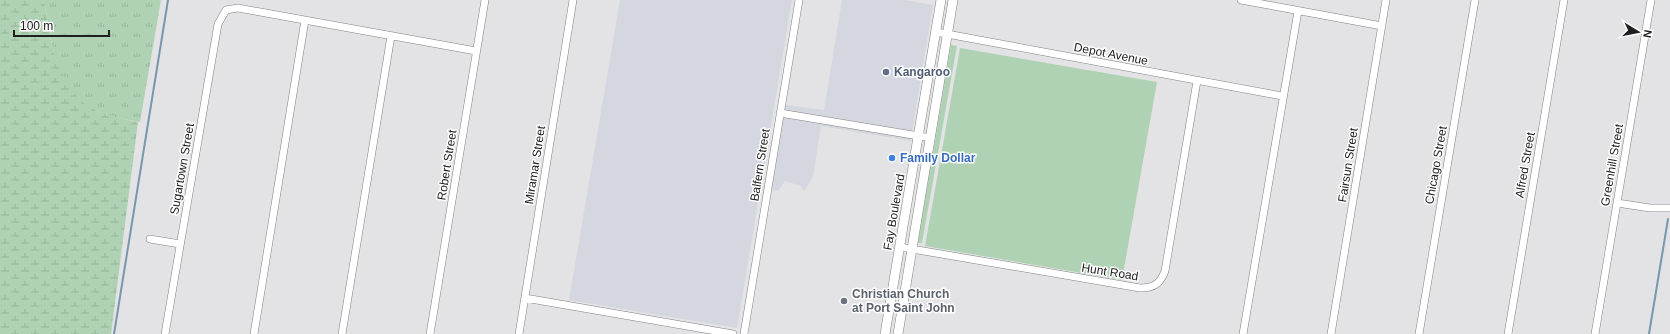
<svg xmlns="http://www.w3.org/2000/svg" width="1670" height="334" viewBox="0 0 1670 334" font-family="Helvetica,sans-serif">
<defs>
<pattern id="grass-tufts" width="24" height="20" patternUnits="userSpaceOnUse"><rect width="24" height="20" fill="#b0d2b4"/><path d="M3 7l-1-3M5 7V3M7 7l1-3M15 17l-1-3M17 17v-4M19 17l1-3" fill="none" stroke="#97b49a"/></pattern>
<pattern id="wetland-marsh" width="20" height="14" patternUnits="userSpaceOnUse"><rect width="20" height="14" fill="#b0d2b4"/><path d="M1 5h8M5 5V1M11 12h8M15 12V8" fill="none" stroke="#97b49a"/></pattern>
</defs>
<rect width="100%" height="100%" fill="#e3e3e5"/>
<path fill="#d5d7e0" d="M620,0H792L737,328L569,300Z
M842,0H904L933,5L912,131L784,110L785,105L824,110Z
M783,116L911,138V141L821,126L813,177L804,191L801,186L785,181L778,191L771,189Z"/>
<path fill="url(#grass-tufts)" d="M44,0H161L140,122C122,119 99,115 84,104C54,82 50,33 44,0Z"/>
<path fill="url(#wetland-marsh)" d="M0,0H44C50,35 54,79 84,103C97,114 122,119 138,122L111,334H0Z"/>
<path fill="#b0d2b4" d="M951,45L957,46L922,243H918Z
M960,48L1157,82L1122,280L925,246Z"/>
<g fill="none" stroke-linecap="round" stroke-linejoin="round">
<path stroke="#7896ad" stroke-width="2" d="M114,334L168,0
M1649,334L1668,219"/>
<defs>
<path id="minor" d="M1241,0L1382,26
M936,32L1282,96
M780,113L931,138
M1617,203L1650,208H1670
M150,239L180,244
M900,247L1140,288C1154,288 1160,284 1165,271L1197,81
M525,298L733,334
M165,334L218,24L226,10L238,8L476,51
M254,334L305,20
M342,334L391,36
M430,334L485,0
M519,334L573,0
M744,334L799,0
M1243,334L1298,11
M1331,334L1386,0
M1419,334L1475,0
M1508,334L1564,0
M1595,334L1651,0"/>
<path id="major" d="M885,334L941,0
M898,334L953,0"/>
</defs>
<use href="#minor" stroke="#7f8081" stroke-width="8"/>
<use href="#major" stroke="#7f8081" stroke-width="10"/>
<use href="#minor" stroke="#fff" stroke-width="7"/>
<use href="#major" stroke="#fff" stroke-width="9"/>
</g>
<circle fill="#5c6f8a" stroke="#fff" stroke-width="1.5" cx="886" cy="72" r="4"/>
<circle fill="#3f7fe0" stroke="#fff" stroke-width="1.5" cx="892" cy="158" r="4"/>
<circle fill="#6b7280" stroke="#fff" stroke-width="1.5" cx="844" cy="301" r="4"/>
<g text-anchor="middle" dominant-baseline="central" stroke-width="3" stroke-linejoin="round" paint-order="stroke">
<g font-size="12" fill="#202020" stroke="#fff">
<text transform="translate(1111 54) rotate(11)">Depot Avenue</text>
<text transform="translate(447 165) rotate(-81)">Robert Street</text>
<text transform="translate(535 165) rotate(-81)">Miramar Street</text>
<text transform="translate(760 165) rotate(-81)">Balfern Street</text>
<text transform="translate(1348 165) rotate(-81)">Fairsun Street</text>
<text transform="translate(1436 165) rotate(-80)">Chicago Street</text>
<text transform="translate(1525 165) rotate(-80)">Alfred Street</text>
<text transform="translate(1612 165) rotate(-80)">Greenhill Street</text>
<text transform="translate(182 169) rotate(-80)">Sugartown Street</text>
<text transform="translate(894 212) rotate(-80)">Fay Boulevard</text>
<text transform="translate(1110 272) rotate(9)">Hunt Road</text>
</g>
<g font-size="12" font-weight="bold" fill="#4e5e75" stroke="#fff" text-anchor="start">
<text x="894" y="72">Kangaroo</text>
</g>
<g font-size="12" font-weight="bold" fill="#366cbe" stroke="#fff" text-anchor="start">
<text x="900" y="158">Family Dollar</text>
</g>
<g font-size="12" font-weight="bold" fill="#5b616d" stroke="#fff" text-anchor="start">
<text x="852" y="294">Christian Church<tspan x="852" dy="14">at Port Saint John</tspan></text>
</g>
</g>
<g transform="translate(1638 32) rotate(100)" stroke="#ffffff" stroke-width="3" paint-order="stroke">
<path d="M0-3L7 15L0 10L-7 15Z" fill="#202020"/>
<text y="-6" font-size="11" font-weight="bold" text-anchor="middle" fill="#202020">N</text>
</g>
<path d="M14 30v6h95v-6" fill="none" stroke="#202020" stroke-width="2"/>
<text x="20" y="30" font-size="12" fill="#202020" stroke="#ffffff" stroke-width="3" paint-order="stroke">100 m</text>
</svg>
